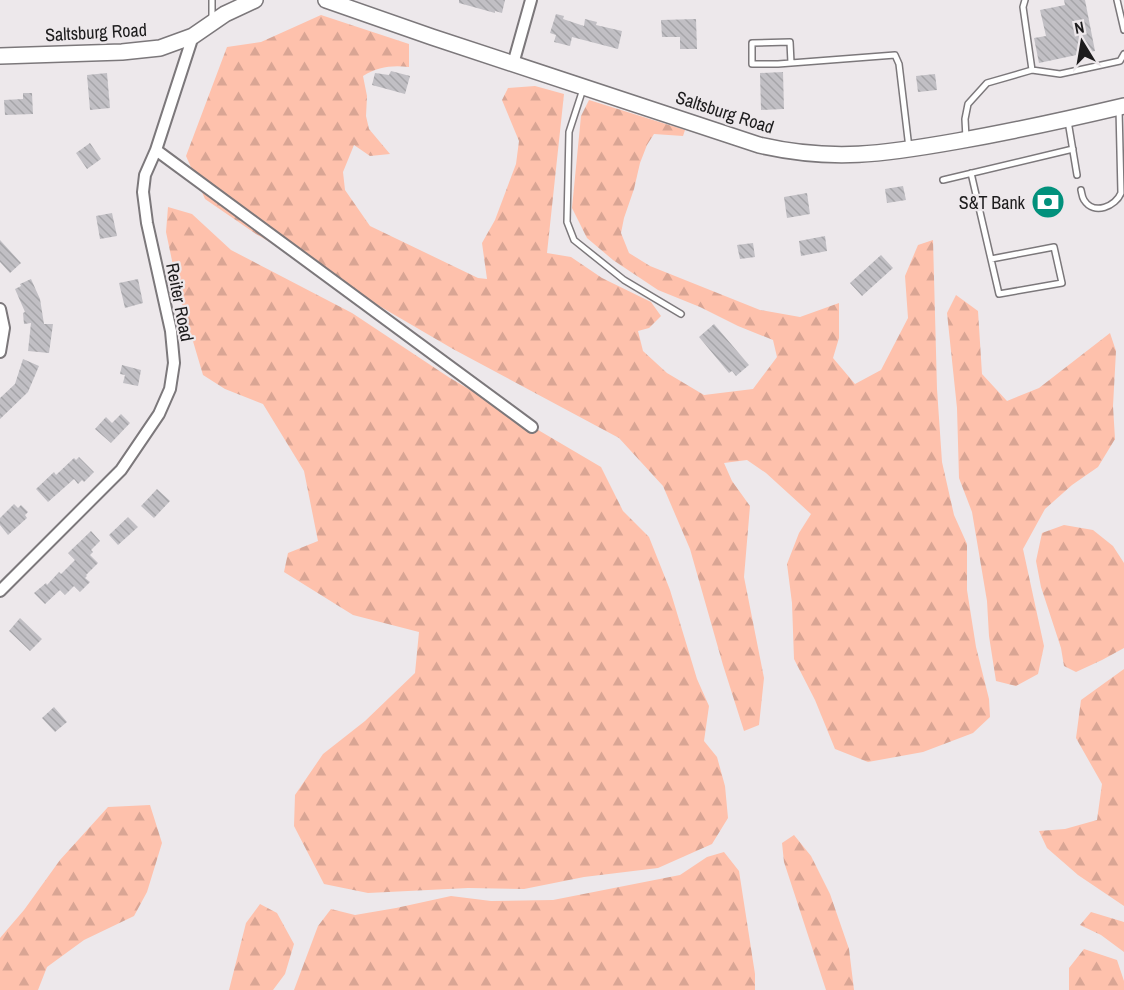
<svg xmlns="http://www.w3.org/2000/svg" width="1124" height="990" viewBox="0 0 1124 990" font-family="'Archivo Narrow',sans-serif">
<defs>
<pattern id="forest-firs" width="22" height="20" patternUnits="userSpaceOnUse" patternTransform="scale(1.5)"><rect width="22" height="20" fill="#fec1ac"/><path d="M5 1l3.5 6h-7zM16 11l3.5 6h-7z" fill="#d9a594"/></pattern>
<pattern id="building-back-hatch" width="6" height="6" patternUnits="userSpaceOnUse" patternTransform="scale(1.5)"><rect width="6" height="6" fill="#c1bfc4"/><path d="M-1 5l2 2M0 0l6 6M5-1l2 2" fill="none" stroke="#a5a4a8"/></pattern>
</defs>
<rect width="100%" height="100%" fill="#ede8eb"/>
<path fill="url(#forest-firs)" d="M321,15L409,44V67C391,65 378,67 363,76L367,96L366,116L369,129L390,154L370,156L354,145L343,172L345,190L370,226L478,278L487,279L482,243L495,220L516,164L519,141L502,100L508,88L535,86L564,94L547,253L571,257L602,278L651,302L661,316L649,328L638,331L643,351L667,373L704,395L753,389L777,357L773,340L738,326L700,307L658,290L613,260L587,238L572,208L581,116L589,100L685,130L683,136L654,134L647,145L640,163L634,189L624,218L621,233L629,253L650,266L760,310L800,317L839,303V338L833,358L855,384L881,370L908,318L905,276L918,245L933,240L937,389L942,462L954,515L967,544V590L976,647L989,699L990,717L973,733L923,752L868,762L835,749L815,700L794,659L792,603L787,564L799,533L811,514L766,473L747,460L724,463L732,481L750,506L744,577L764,678L759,725L744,731L723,665L690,549L663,486L619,438L453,349L256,234L205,199L186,156L227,47L261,42Z
M168,207L192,214L231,250L352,313L450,378L601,467L623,511L649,537L670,590L697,679L709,706L704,741L717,757L725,786L728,818L712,844L658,868L584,877L524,889L468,888L368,893L324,884L294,826L295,795L323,754L365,721L415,673L419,632L353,615L284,572L288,553L318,541L304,471L263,404L225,389L203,375L179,294L166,232Z
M956,295L978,311L982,374L1007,401L1039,388L1110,333L1116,351L1113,406L1115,439L1098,467L1072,485L1045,509L1023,549L1044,646L1038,674L1016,686L996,681L989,636L987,601L972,512L959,478L957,408L947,313Z
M1064,525L1093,530L1113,546L1124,563V648L1102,660L1076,672L1064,666L1061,648L1041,587L1036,561L1042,533Z
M1124,669V906L1078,875L1047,848L1039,831L1065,829L1097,820L1102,784L1076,738L1081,700Z
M150,805L162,843L147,892L134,916L84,940L47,967L38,990H0V938L24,910L60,860L108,807Z
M794,835L811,856L830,894L849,949L854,990H826L784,862L782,843Z
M724,852L739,871L755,974V990H294L318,926L331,909L355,915L396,908L451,896L491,901L553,900L680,875L707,857Z
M260,904L277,913L294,944L285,974L273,990H229L246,923Z
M1091,912L1124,922V952L1101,935L1080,925Z
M1084,949L1117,960L1124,981V990H1069V968Z"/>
<path fill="url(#building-back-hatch)" d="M459,0H505L502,13L495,11V13L459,3Z
M1064,0H1085L1095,51L1039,63L1034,38L1046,36L1040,10L1065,5Z
M556,14L564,16L563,19L584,26L585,19L597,22L596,25L622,31L618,49L572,37L570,46L554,42L556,35L550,33Z
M696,19L697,49H680V37H662L661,20Z
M391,71L410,76L405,94L372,85L375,73L389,75Z
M783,72L784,109L761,110L760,73Z
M107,73L110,108L90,110L87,75Z
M935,74L937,90L918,92L916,76Z
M23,93H32L33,114L5,115L4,100L23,99Z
M90,143L101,159L87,169L76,153Z
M903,186L906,200L887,203L885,189Z
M807,193L810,214L787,218L784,197Z
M112,213L117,236L100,239L96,216Z
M825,236L827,251L801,256L799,241Z
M0,240L21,263L10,273L0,262Z
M753,243L755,257L740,259L737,245Z
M881,255L893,268L862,296L850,283Z
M31,279L40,299L44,324H53L49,353L28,351L31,323L24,324L23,313L25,312L15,289L21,286L20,284Z
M138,279L143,303L125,308L119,283Z
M714,324L749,365L736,376L732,371L729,373L699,337Z
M23,359L39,366L28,392L0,419V398L15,384Z
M122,365L141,370L138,386L123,383L125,375L120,374Z
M121,414L130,423L111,443L95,429L106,417L112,423Z
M79,457L94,472L84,482L82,480L78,484L74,479L48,502L36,489L54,472L56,475L74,458L76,460Z
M157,489L170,501L154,518L141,506Z
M14,504L18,508L21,505L28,512L25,515L27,518L8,535L0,525V518Z
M128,517L138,527L118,545L109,535Z
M91,531L100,541L91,550L93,552L90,555L98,563L86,575L87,576L85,578L90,582L80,592L74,586L65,595L60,590L45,604L34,593L46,583L47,585L59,572L61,574L75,560L68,553Z
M20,618L42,639L30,651L9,631Z
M54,707L67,722L55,732L42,718Z"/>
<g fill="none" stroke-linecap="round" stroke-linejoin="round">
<defs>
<path id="lane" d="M212,0V19
M1025,0L1023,7L1032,70
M1117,0L1124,30
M791,63L790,42L752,43V64H778L895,55L899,64L909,148
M583,89L569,132L567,222L574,240L624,280L681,314
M1068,121L1077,175
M966,138L965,119L968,104L987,83L1032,70L1060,74L1120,61L1124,54
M971,173L999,294L1062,283L1054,247L991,259
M943,180L1073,149
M1081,190C1082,194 1082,197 1084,200C1094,216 1116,206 1121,193L1119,109"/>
<path id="street" d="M513,64L531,0
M156,150L532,427
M0,309L4,328L0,352
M0,591L121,470L159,414L170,389L174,363L171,331L147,223L143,192L145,175L156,150L193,36"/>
<path id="secondary" d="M326,0L432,37L759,145C832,162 885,154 958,141C1014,131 1069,119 1124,106
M0,56L122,52L160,48L193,36L225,14L255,0"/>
</defs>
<use href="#lane" stroke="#7c787b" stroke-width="8"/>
<use href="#street" stroke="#7c787b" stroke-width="14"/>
<use href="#secondary" stroke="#7c787b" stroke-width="18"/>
<use href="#lane" stroke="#fff" stroke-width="5"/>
<use href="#street" stroke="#fff" stroke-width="10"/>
<use href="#secondary" stroke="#fff" stroke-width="15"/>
</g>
<defs>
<symbol id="bank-disc" viewBox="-11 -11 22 22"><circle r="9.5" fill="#02917c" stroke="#ede8eb"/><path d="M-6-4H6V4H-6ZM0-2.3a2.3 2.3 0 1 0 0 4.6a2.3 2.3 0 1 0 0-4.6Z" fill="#fff"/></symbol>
</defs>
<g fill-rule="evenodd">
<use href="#bank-disc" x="1029" y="183" width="38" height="38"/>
</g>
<g text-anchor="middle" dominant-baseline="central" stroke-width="4.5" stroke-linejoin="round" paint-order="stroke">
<g font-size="18" fill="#1d1c1d" stroke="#ede8eb">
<text transform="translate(96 32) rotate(-3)">Saltsburg Road</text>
<text transform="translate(725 112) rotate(18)">Saltsburg Road</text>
<text transform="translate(180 302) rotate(79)">Reiter Road</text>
</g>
<g font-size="18" fill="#1d1c1d" stroke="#ede8eb" text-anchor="end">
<text x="1025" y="202">S&amp;T Bank</text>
</g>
</g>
<g transform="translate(1082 42) rotate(349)" stroke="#ede8eb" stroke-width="4.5" paint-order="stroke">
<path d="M0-4.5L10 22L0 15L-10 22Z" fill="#1d1c1d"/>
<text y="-9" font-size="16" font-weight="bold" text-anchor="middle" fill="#1d1c1d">N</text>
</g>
</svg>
